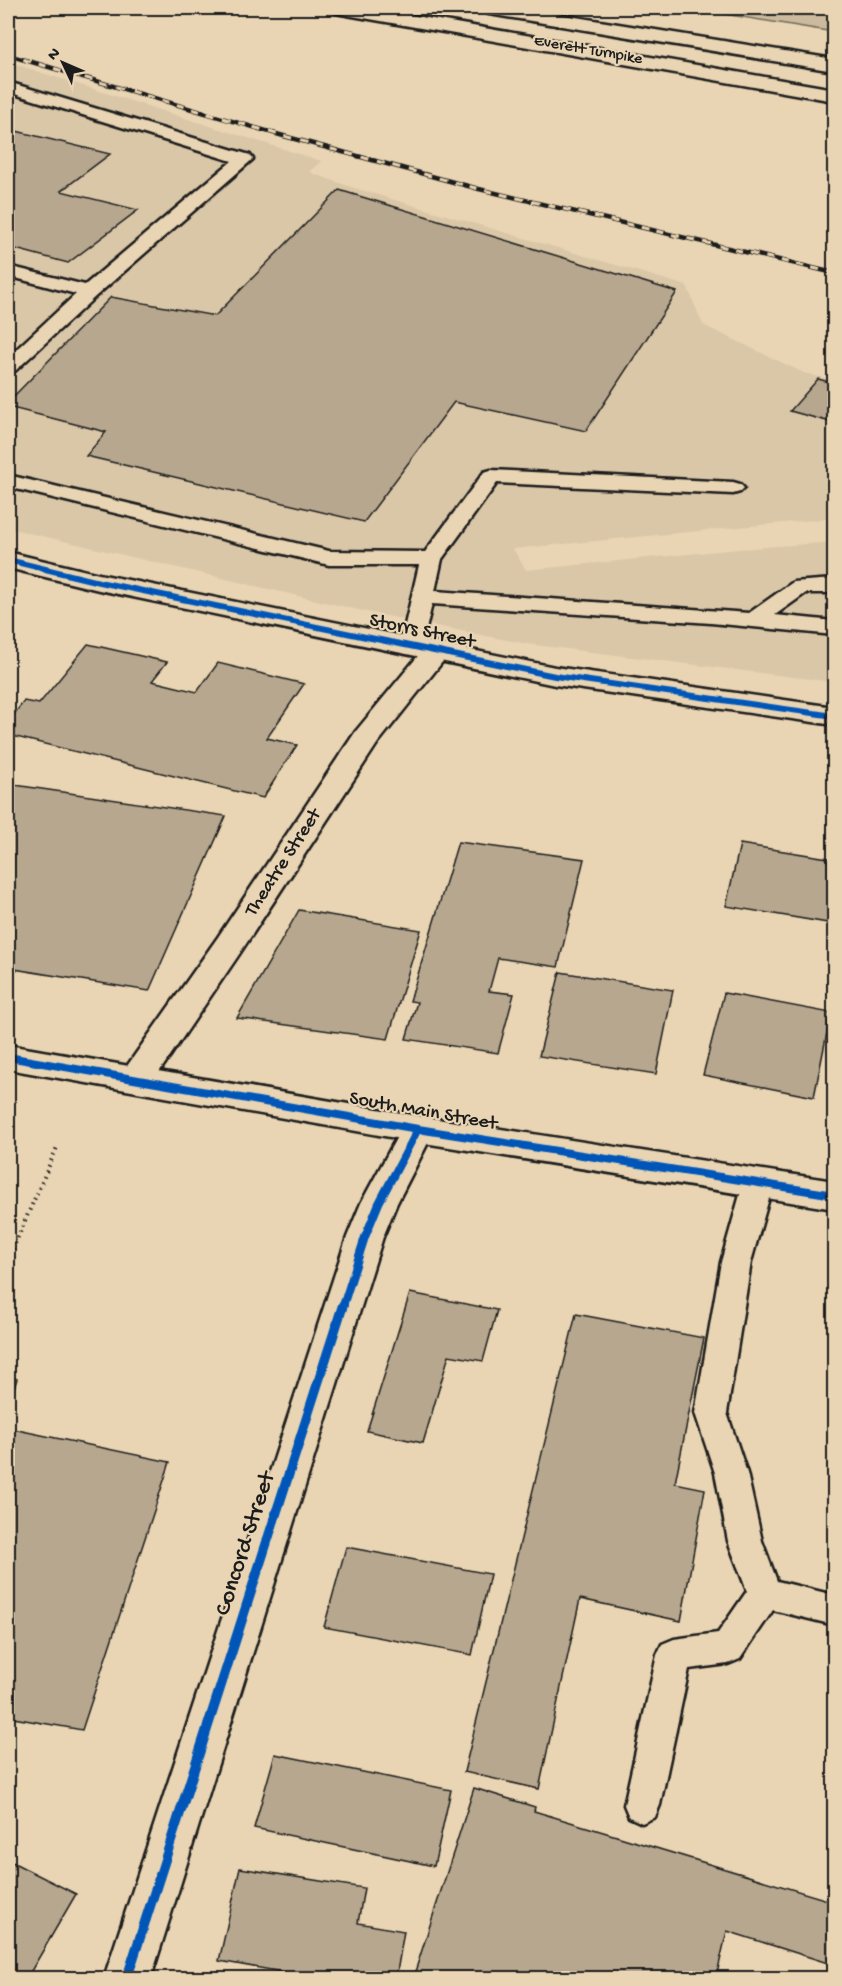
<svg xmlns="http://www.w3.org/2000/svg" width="842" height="1986" viewBox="0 0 842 1986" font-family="'Gochi Hand',sans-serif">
<rect width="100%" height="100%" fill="#e9d5b3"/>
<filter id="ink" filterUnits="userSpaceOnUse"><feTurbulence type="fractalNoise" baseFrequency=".0167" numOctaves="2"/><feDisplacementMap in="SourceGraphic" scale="12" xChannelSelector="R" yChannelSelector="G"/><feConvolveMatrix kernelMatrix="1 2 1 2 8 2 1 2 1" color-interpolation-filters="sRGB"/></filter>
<g filter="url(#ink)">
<path fill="#dac7a8" d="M8,62L321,161L309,172L351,187L687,286L703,325L804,373L834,381V518L513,549L526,570L739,549L834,542V682L527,644L367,612L8,528Z"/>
<path fill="#cbba9d" stroke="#746b5c" stroke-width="1.5" d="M688,8H834V32Z"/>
<path fill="#b6a78e" stroke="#1c1c1c" stroke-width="1.5" d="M8,129L110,154L61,191L138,210L68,263L8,247Z
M339,190L677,292L586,431L454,402L364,522L86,456L106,432L8,407V402L111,297L215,316Z
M818,379L834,383V423L790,411Z
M88,644L167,662L152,681L197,692L218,663L304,684L267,738L297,745L263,798L8,735V722L24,701L39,704Z
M8,784L226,816L149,991L8,968Z
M458,842L584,859L558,967L498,958L489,991L514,994L498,1053L406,1039L417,1002L410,1001Z
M740,844L834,859V924L726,906Z
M299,910L421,930L388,1039L237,1018Z
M560,972L673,990L656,1074L539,1056Z
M724,993L831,1013L814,1097L703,1075Z
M410,1293L497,1310L483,1361L449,1355L423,1443L367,1431Z
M576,1314L704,1338L675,1483L705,1489L681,1621L580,1599L539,1789L464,1772Z
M8,1376L17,1379L8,1407Z
M8,1428L170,1462L82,1730L8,1717Z
M346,1547L490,1574L472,1655L324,1627Z
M275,1754L451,1790L434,1866L254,1828Z
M474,1788L535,1807L534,1811L834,1902V1965L727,1931L716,1978H413Z
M8,1860L76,1894L27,1978H8Z
M240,1868L364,1888L358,1923L404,1931L396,1978H317L219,1961Z"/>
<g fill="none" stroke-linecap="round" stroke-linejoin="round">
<defs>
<path id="service" d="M8,82L250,155L253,159L96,296L15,371L8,373V357L76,294L8,276V266L85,285L232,161L8,92Z
M491,470L733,482L740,484L744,488L740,492L733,494L497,483L442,559L435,591L749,613L793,582L834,579V593H806L775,615L834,621V635L711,623L432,604L422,646L419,651L411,653L403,651L400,646L419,565H329L8,487V475L329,551L425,552L484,472Z
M758,1173L768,1176L773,1184L751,1262L727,1413L747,1473L762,1541L777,1581L834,1595V1625L773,1610L740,1659L728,1664L689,1669L660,1805L655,1817L642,1823L629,1817L624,1805L657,1655L662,1644L674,1639L718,1633L747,1591L728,1541L715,1473L695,1413L721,1262L743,1184L748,1176Z"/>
<path id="minor" d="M437,643L447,645L451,651L377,744L240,953L149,1087L137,1091L125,1087L120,1078L125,1069L218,937L356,731L427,645Z
M418,1116L430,1120L435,1129L397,1203L383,1237L151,1978H104L347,1237L361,1203L406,1120Z"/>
<path id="tertiary" d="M8,552L99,574L555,667L834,707V725L555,685L99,590L8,568Z"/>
<path id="primary" d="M8,1045L418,1116L834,1181V1209L418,1142L8,1069Z"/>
<path id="motorway" d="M332,8H370L834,89V101L341,14L334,12Z
M480,8H520L834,59V71L489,14L482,12Z"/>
</defs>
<use href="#service" stroke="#1c1c1c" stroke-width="5"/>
<use href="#minor" stroke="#1c1c1c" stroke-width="5"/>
<use href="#tertiary" stroke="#1c1c1c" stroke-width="5"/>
<use href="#primary" stroke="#1c1c1c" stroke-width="5"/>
<use href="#motorway" stroke="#1c1c1c" stroke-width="5"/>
<path stroke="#1c1c1c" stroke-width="4" stroke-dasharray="1.5 4.5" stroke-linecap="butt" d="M8,1260L58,1145"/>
<use href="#service" fill="#e9d5b3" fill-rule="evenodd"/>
<use href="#minor" fill="#e9d5b3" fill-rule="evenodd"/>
<use href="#tertiary" fill="#e9d5b3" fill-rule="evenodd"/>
<use href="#primary" fill="#e9d5b3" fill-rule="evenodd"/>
<use href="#motorway" fill="#e9d5b3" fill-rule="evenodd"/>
<defs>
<path id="rail" d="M8,55L280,135L479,189L834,273"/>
</defs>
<use href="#rail" stroke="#1c1c1c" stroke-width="4.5"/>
<use href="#rail" stroke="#e9d5b3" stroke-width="3" stroke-dasharray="8" stroke-linecap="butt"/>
<defs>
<path id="cycleway-far2" d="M8,560L99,582L555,676L834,716"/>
<path id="cycleway-far1" d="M8,1057L418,1129L834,1195
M343,1306L365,1237L379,1203L418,1129"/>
<path id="cycleway" d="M127,1978L343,1305"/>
</defs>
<use href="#cycleway-far2" stroke="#e9d5b3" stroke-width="9"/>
<use href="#cycleway-far1" stroke="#e9d5b3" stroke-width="11"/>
<use href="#cycleway" stroke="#e9d5b3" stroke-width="14"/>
<use href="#cycleway-far2" stroke="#0057b8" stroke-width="6"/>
<use href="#cycleway-far1" stroke="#0057b8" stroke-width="8"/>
<use href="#cycleway" stroke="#0057b8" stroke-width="10"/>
</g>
</g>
<g text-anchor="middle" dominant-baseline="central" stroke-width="4.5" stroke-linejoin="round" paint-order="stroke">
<g font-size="16" fill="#1c1c1c" stroke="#e9d5b3">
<text transform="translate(588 51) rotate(10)">Everett Turnpike</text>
</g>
<g font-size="20" fill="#1c1c1c" stroke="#e9d5b3">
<text transform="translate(422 632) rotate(12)">Storrs Street</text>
<text transform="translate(284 863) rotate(-57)">Theatre Street</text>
<text transform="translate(423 1112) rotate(10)">South Main Street</text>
</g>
<g font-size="24" fill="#1c1c1c" stroke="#e9d5b3">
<text transform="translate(246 1544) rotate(-72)">Concord Street</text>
</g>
</g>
<rect width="842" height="1986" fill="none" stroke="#e9d5b3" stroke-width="30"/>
<rect x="15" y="15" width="812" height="1956" fill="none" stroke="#1c1c1c" stroke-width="2" filter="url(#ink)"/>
<g transform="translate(63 63) rotate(314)" stroke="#e9d5b3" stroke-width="4.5" paint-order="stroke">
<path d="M0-4.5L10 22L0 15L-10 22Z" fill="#1c1c1c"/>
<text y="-9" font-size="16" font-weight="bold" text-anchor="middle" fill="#1c1c1c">N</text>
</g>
</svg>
